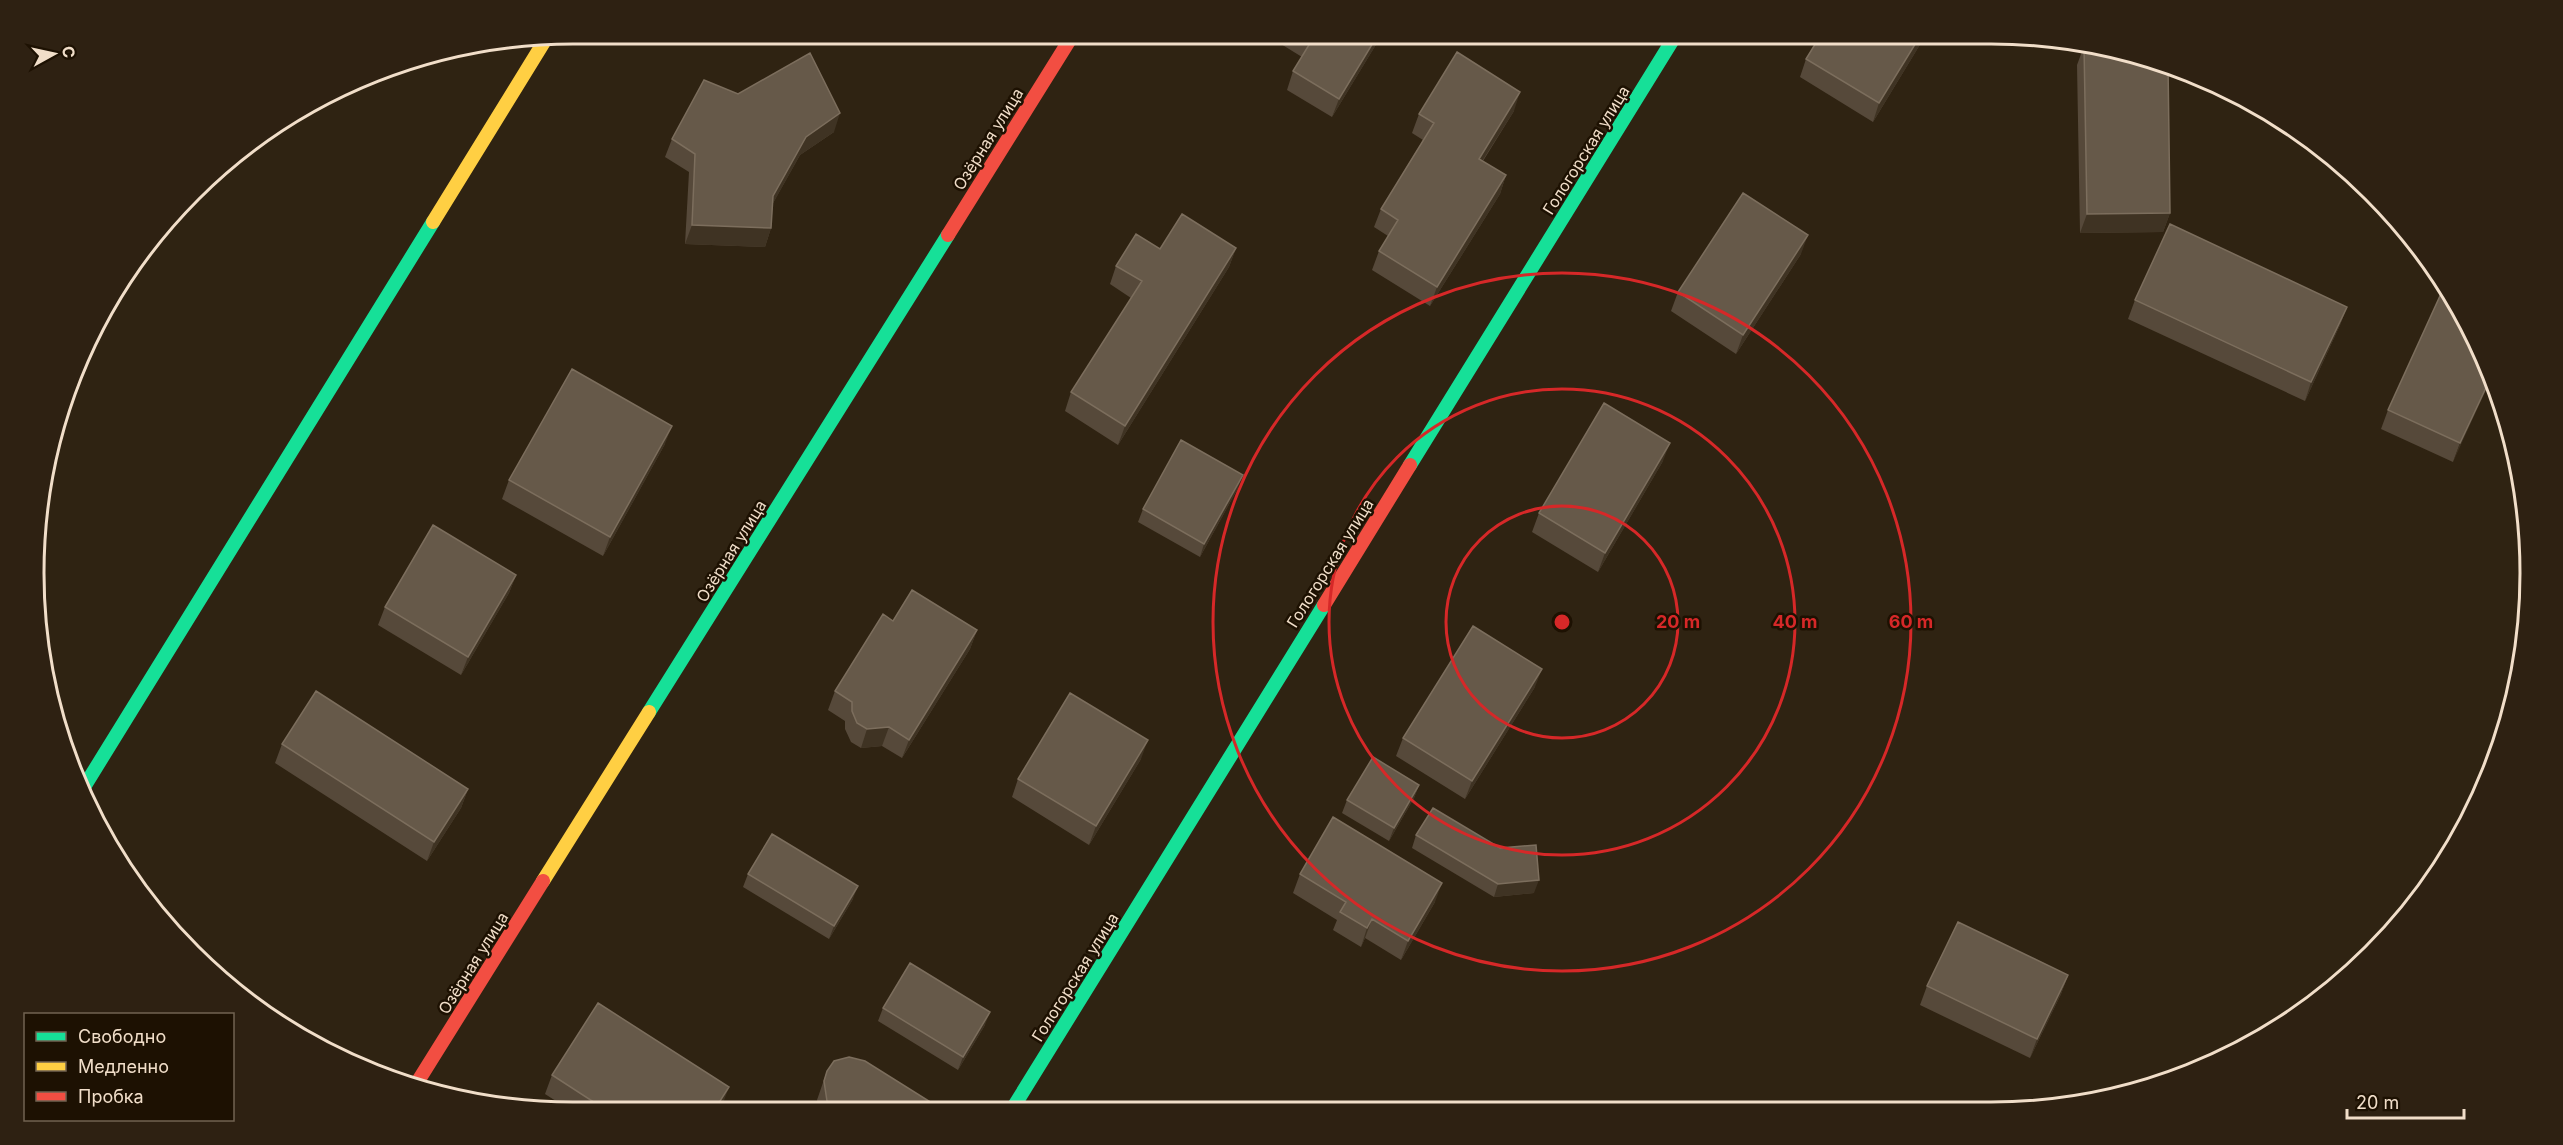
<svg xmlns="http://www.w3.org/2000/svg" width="2563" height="1145" viewBox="0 0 2563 1145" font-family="Inter,sans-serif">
<rect width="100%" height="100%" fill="#2f2312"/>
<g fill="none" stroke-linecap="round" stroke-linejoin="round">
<path stroke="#16e098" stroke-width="14" d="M1410,465L1677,33
M649,712L948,235
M84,787L433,222
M1011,1111L1324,605"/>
<path stroke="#ffcf43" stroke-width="14" d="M433,222L547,37
M543,881L649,712"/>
<path stroke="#f24e42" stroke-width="14" d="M948,235L1074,33
M1324,605L1410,465
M415,1086L543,881"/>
</g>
<path fill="#56493a" d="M1263,33H1383L1332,117L1287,90L1293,71L1302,57Z
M1822,33H1927L1873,122L1800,77L1806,59Z
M2084,46L2170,213L2163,232L2080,233L2077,65Z
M738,94L834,132L800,155L773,203L771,228L765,247L685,244L689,172L665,157L672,139Z
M1514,111L1483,161L1506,175L1500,194L1430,306L1372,270L1379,251L1388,236L1374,227L1381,209L1423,140L1412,133L1419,114Z
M1236,248L1229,267L1118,445L1065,411L1071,392L1131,298L1110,284L1116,266L1160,249Z
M1801,254L1736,354L1671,311L1678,292Z
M2135,300L2347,307L2340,325L2305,401L2128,319Z
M2489,366L2453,462L2381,429L2388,410Z
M665,444L603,556L502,499L509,480Z
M1663,461L1598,572L1532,532L1539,513Z
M1238,488L1200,557L1138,522L1143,509Z
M516,575L509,593L461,675L378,625L385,607Z
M893,621L977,630L970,649L902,758L882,746L861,748L851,742L845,729V721L828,710L835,691Z
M1535,687L1465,799L1396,756L1403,738Z
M282,744L468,789L461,808L427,861L275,763Z
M1141,759L1089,845L1012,797L1018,779Z
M1419,785L1414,798L1389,841L1342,813L1347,800Z
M1416,835L1534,893L1494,897L1412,848Z
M748,874L853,899L829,939L743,887Z
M1300,874L1435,902L1401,960L1365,938L1361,947L1333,930L1337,920L1293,893Z
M2068,975L2061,994L2030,1058L1920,1005L1927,986Z
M883,1008L985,1025L958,1070L878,1021Z
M827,1071L932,1103L930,1111H819L817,1100Z
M552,1075L722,1106L718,1112H573L545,1094Z"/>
<path fill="#3f3323" d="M1379,33H1383L1332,117L1339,99Z
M1922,33H1927L1873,122L1879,103Z
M1520,92L1514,111L1472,177L1479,159Z
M840,113L834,132L800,155L767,214L773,196L806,137Z
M1506,175L1500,194L1430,306L1437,287Z
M2170,213L2163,232L2080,233L2087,214Z
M692,225L771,228L765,247L685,244Z
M1808,235L1801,254L1736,354L1743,335Z
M1236,248L1229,267L1118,445L1125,426Z
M2347,307L2340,325L2305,401L2311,382Z
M2492,375V377L2453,462L2460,443Z
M672,426L665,444L603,556L610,537Z
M1670,443L1663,461L1598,572L1605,553Z
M1243,475L1238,488L1200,557L1204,544Z
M516,575L509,593L461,675L468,657Z
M977,630L970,649L902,758L909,740Z
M1542,669L1535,687L1465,799L1472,781Z
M889,727L882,746L861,748L867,729Z
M1148,740L1141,759L1089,845L1096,826Z
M1419,785L1414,798L1389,841L1394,828Z
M468,789L461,808L427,861L434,842Z
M1539,880L1534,893L1494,897L1498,884Z
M1442,883L1435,902L1401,960L1408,941Z
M858,886L853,899L829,939L834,926Z
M1372,919L1365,938L1361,947L1367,928Z
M2068,975L2061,994L2030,1058L2037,1039Z
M990,1012L985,1025L958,1070L963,1057Z
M729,1087L722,1106L718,1112H713Z"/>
<path fill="#665949" stroke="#7c6e5d" stroke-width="1.5" d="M1300,33H1379L1339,99L1293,71L1312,40Z
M1822,33H1922L1879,103L1806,59Z
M2084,46H2103L2168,65L2170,213L2087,214Z
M1457,52L1520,92L1479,159L1506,175L1437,287L1379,251L1398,220L1381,209L1434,123L1419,114Z
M810,53L840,113L806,137L773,196L771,228L692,225L695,154L672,139L704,80L738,94Z
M1743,193L1808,235L1743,335L1678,292Z
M1182,214L1236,248L1125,426L1071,392L1142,281L1116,266L1136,234L1160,249Z
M2170,224L2347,307L2311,382L2135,300Z
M2445,285L2489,366L2492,375L2460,443L2388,410Z
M572,369L672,426L610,537L509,480Z
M1604,403L1670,443L1605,553L1539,513Z
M1181,440L1243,475L1204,544L1143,509Z
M433,525L516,575L468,657L385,607Z
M912,590L977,630L909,740L889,727L867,729L857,723L852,711V702L835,691L883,614L893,621Z
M1473,626L1542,669L1472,781L1403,738Z
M316,691L468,789L434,842L282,744Z
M1070,693L1148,740L1096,826L1018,779Z
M1373,757L1419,785L1394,828L1347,800Z
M1433,808L1500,848L1536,845L1539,880L1498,884L1416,835Z
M1333,817L1442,883L1408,941L1372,919L1367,928L1340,912L1346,902L1300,874Z
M772,834L858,886L834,926L748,874Z
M1958,922L2068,975L2037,1039L1927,986Z
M910,963L990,1012L963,1057L883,1008Z
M598,1003L729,1087L713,1112H609L552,1075Z
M849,1057L865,1061L932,1103L927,1111H843L827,1101L824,1081L827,1071L834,1061Z
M1209,1102L1223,1110H1204Z"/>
<g fill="none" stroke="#d62828" stroke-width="3">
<circle cx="1562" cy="622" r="116"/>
<circle cx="1562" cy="622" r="233"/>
<circle cx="1562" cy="622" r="349"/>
</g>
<g text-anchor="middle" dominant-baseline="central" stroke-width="5" stroke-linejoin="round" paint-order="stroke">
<g font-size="16" fill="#f1dec9" stroke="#1d1102">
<text transform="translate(988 139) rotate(-58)">Озёрная улица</text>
<text transform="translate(1586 150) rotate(-58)">Гологорская улица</text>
<text transform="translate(731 551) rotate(-58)">Озёрная улица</text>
<text transform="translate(1330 563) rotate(-58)">Гологорская улица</text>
<text transform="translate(473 963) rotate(-58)">Озёрная улица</text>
<text transform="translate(1075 977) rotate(-58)">Гологорская улица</text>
</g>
</g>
<path d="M0 0H2563V1145H0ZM573 44H1991A529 529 0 0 1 2520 573V573A529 529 0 0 1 1991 1102H573A529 529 0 0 1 44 573V573A529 529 0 0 1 573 44Z" fill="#2e2112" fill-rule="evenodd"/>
<path fill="none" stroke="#f1dec9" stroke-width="3" d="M573 44H1991A529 529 0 0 1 2520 573V573A529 529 0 0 1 1991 1102H573A529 529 0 0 1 44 573V573A529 529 0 0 1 573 44Z"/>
<circle cx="1562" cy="622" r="9" fill="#d62828" stroke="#1d1102" stroke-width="3"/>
<g font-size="18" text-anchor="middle" font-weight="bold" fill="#d62828" stroke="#1d1102" stroke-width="5" stroke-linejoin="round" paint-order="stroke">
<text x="1678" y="628">20 m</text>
<text x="1795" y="628">40 m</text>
<text x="1911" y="628">60 m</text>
</g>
<rect x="24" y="1013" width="210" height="108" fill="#1d1102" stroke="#726352" stroke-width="1.5"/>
<rect x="36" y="1032" width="30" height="9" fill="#16e098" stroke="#726352" stroke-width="1.5"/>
<text x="78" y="1043" font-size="18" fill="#f1dec9">Свободно</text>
<rect x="36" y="1062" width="30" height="9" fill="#ffcf43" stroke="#726352" stroke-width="1.5"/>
<text x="78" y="1073" font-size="18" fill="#f1dec9">Медленно</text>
<rect x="36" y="1092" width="30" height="9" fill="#f24e42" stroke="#726352" stroke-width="1.5"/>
<text x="78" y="1103" font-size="18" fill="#f1dec9">Пробка</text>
<g transform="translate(54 54) rotate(82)" stroke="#1d1102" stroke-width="4.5" paint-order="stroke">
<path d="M0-4.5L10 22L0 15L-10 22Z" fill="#f1dec9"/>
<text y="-9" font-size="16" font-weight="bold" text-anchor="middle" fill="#f1dec9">С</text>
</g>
<path d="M2347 1109v9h117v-9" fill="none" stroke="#f1dec9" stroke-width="3"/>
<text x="2356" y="1109" font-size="18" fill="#f1dec9" stroke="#1d1102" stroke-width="4.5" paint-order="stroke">20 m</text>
</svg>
